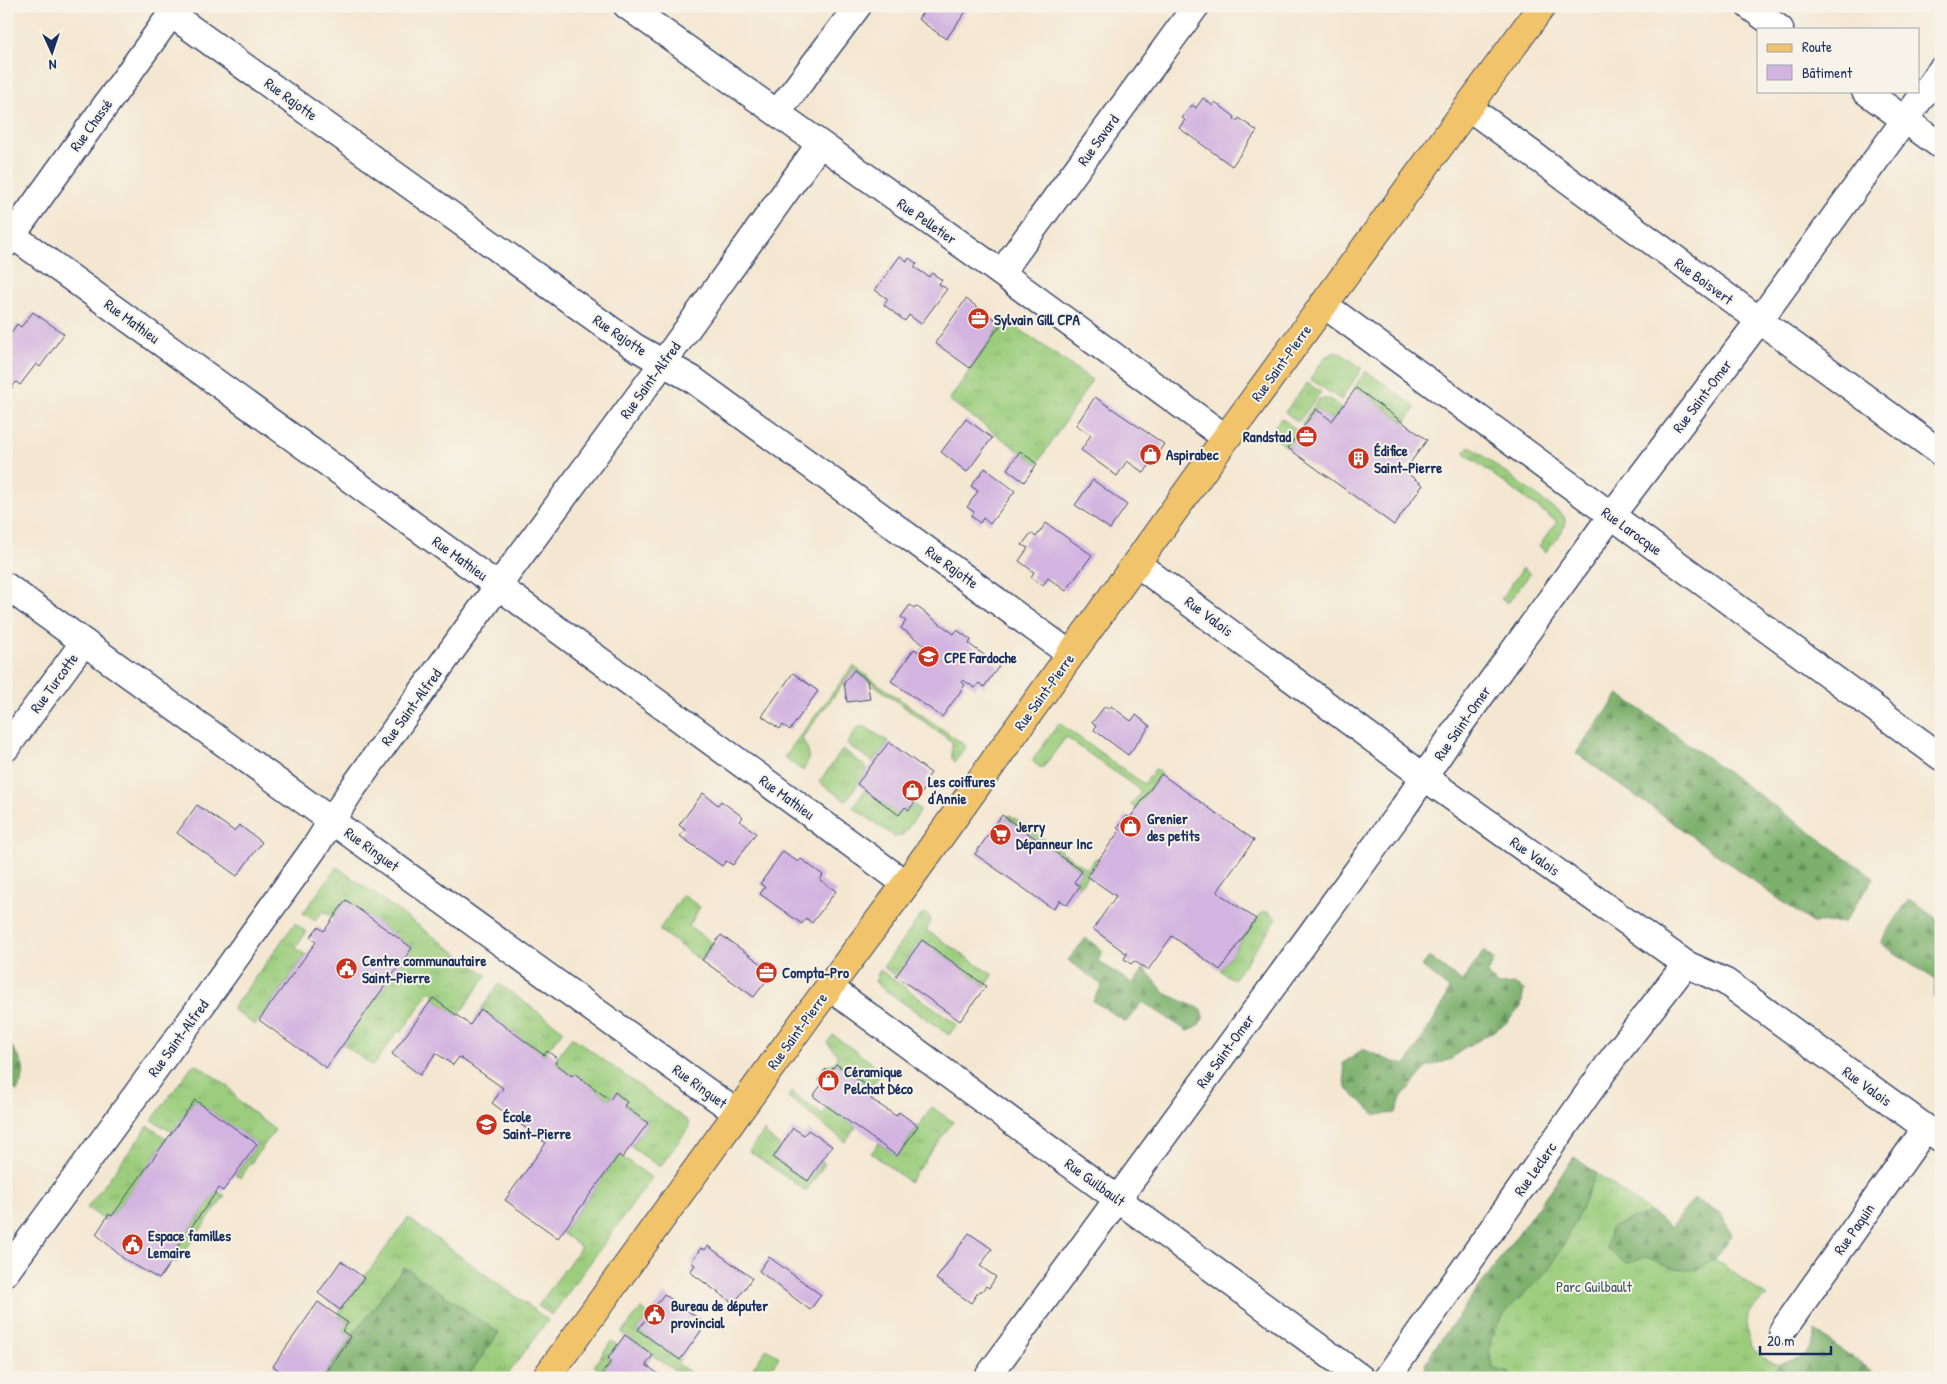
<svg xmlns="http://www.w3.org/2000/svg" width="1947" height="1384" viewBox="0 0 1947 1384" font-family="'Patrick Hand',sans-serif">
<defs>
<pattern id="grass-tufts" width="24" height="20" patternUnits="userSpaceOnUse" patternTransform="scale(1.25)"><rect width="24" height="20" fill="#9bcd7d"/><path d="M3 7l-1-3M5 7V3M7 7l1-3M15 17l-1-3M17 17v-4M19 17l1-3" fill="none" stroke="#85b06e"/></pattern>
<pattern id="forest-firs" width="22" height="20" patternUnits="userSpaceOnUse" patternTransform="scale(1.25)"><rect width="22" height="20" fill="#7cb06c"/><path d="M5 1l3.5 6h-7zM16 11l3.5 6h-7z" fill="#65905c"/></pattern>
</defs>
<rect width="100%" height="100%" fill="#f7f3e8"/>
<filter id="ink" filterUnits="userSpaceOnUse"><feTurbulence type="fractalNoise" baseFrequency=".02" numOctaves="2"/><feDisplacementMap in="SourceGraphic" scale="10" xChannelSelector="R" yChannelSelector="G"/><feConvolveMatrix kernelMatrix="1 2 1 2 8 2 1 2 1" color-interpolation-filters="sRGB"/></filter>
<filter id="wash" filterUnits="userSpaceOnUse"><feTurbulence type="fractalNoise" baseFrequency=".0096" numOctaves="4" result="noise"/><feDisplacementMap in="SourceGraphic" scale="20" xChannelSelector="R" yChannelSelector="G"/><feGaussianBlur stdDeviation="1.12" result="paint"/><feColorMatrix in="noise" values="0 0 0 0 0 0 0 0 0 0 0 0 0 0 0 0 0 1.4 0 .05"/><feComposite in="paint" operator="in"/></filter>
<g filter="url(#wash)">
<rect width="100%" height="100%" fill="#f4e7d1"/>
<path fill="url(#grass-tufts)" stroke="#5b7e6e" d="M1005,319L1092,380L1037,464L949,400Z
M1335,352L1342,354L1362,368L1341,400L1310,379L1325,357Z
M1366,371L1416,407L1405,423L1354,387Z
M1307,383L1321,392L1298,422L1285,412Z
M1319,399H1330L1342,408L1332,421L1316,409L1304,426L1302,423Z
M1281,418L1300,432L1288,448L1269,434Z
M1470,446L1564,516C1569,529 1553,542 1546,552L1539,546L1557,522L1464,453Z
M1523,568L1530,574L1508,603L1501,599Z
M853,666L966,746L955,762L952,758V742L854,670L802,738C810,753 811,756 803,771L784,757Z
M1059,723L1144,784L1155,769L1161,774L1136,809L1131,805L1141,791L1066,737L1042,769L1032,761Z
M864,726L889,742L873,762L847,744L857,728Z
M843,749L868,769L846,801L819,782Z
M865,790L899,815L905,807L909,810L913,804L921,810L902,836L895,837L853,807Z
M1010,815L1087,869L1096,858L1099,859L1080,886L1074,882L1082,871L1006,818Z
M337,867L487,975L458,1016L433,998L435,994L430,991L401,1033L398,1031L373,1066L343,1044L412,948L346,900L333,917L323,911L315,921L303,913Z
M683,895L700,907L689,926L714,944L701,961L659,930Z
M1262,912H1268L1277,919L1233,980L1220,970Z
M925,913L930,917L931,922L926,930L993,975L986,986L922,940L896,976L883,967L921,915Z
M295,923L306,932L296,948L306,955L255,1025L232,1009Z
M880,970L957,1024L949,1035L878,985L875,981Z
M499,984L563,1030L544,1055L481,1009Z
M833,1035L883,1071L870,1088L836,1064L830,1072L823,1067L837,1061V1054L827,1043Z
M572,1037L688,1121L689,1127L660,1167L631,1147L648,1123L624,1106L627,1102L615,1093L610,1100L574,1074L572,1076L555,1063L558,1060L556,1058Z
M196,1064L229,1087L238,1101L275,1130L240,1178L235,1175L257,1144L195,1100L172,1132L152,1120L192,1066Z
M792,1092L822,1115L829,1107L856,1127L845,1142L788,1097Z
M932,1107L953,1122L909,1182L871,1153L879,1143L897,1156Z
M148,1126L167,1139L112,1216L109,1214L105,1220L87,1208Z
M764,1131L766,1132L765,1134L780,1146L773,1158L807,1181L822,1161L825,1164L806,1191L749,1151Z
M619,1155L652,1178L552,1315L538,1306L581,1247L562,1233Z
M1574,1157L1767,1297C1721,1322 1763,1381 1799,1359C1805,1356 1810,1352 1813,1346C1815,1341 1815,1336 1816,1331L1880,1378H1423L1425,1365L1432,1352Z
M217,1191L225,1196L176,1263L173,1259L179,1251L176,1249Z
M408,1218L548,1320L505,1378H466L499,1333L404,1268L351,1337L342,1331L348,1323L338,1316L340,1310Z
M641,1308L649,1315L638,1330L680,1360L677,1363L698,1378H685L622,1333Z
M611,1341L617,1345L608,1358L611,1361L602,1373L594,1366Z
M767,1348L779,1357L765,1378H746Z"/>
<path fill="url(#forest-firs)" stroke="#4c7065" d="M1619,694L1874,878L1844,922L1812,923L1576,753Z
M1909,899L1941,922V1002L1933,996L1936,980L1880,943Z
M1086,938L1103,951L1098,961L1133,984L1144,968L1165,993L1189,1004L1202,1009L1203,1019L1196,1028L1187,1031L1143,1002L1126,1022L1093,1001L1102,985L1068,960Z
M1484,951L1494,960L1487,974L1498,985L1514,984L1524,990L1521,1007L1506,1023L1481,1039L1462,1049L1452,1059L1427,1067L1401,1098L1396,1113L1376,1115L1346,1088L1343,1063L1363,1049L1391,1061L1406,1065L1442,1006L1449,989L1422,966L1429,957L1462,982Z
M6,1039C20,1059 31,1068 17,1091L6,1086Z
M1574,1157L1596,1173C1583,1204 1571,1235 1553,1263C1531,1295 1474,1322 1494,1369L1509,1372L1511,1378H1423L1425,1365L1432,1352Z
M1694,1199L1721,1214L1732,1235L1715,1259L1696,1270L1672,1268L1646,1257L1626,1264L1606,1248L1611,1228L1628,1220L1651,1213L1671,1227Z
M404,1267L499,1333L466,1378H322Z
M1816,1331L1880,1378H1768L1780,1363C1804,1361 1811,1354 1816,1331Z"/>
<g id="blocks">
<path fill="#d3b4e0" d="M918,6H970L946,39L918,19L924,11Z
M1203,98L1213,106L1215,102L1235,117L1234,119L1237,121L1239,118L1257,131L1232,166L1179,128L1185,120L1182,118L1192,105L1196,108Z
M900,256L907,261L909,258L917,264L914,267L929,277L932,273L942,280L939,284L947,289L921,324L909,315L905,321L884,305L888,299L875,290Z
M966,299L1001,324L970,368L935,343Z
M33,312L64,334L40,367L36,364L20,385L16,382L8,393L6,392V334L9,336L17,324L21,327Z
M1356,388L1427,440L1404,471L1423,485L1394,525L1288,448L1316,409L1332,421Z
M1095,397L1164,444L1144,473L1127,461L1117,476L1081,450L1091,435L1076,425Z
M966,419L992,438L967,472L941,452Z
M1020,451L1037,464L1024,482L1007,469Z
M985,468L1015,491L990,524L983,518L980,523L971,516L974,512L967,507L978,491L971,486Z
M1093,480L1127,505L1110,529L1075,505Z
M1046,523L1092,555L1066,591L1048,578L1043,585L1039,583L1031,577L1034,572L1019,561L1028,548L1022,545L1031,533L1036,537Z
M910,605L914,608L916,606L954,634L957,630L971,640L969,644L999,666L984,687L979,683L975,688L963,680L962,682L965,685L942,717L891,681L914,649L919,652L924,645L901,628L906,621L901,617Z
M854,670L867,680L870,699L847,702L844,683Z
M793,673L818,691L790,730L783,725L780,729L762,716Z
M1105,706L1109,709L1111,706L1131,721L1136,715L1150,726L1128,755L1094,730L1096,726L1092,723Z
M889,742L931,773L925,781L929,783L909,810L905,807L899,815L857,784Z
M1161,774L1254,840L1217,892L1256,919L1220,970L1172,936L1148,970L1134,961L1131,964L1124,959L1127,954L1093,929L1116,896L1087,876L1120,830L1117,828L1122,822L1126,816L1130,818Z
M703,793L718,805L721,801L743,817L740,821L756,833L733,865L726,861L722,866L680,836L685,830L679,825Z
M197,805L234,831L239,825L262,842L237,876L177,833Z
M1002,815L1082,871L1074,882L1080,886L1067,905L1060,900L1053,909L975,854Z
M783,851L798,862L801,859L823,875L820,880L836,891L812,923L806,918L802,924L760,894L765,887L760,884Z
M346,900L412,948L326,1068L259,1020L316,942L310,937L318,927L324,931Z
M721,935L773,972L754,997L702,960Z
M922,940L986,986L960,1021L896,976Z
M433,998L470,1025L481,1009L544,1055L547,1051L558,1059L555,1063L572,1076L574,1073L610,1100L615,1092L627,1102L624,1106L648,1123L622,1158L619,1155L558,1238L505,1200L546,1143L492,1103L503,1088L459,1057L453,1065L436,1053L420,1075L392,1054Z
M836,1064L876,1092L871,1099L896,1116L899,1112L918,1126L897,1156L813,1096L822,1084L818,1080L826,1069L830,1072Z
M195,1100L257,1144L223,1191L219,1188L217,1191L170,1257L173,1259L159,1279L124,1259L96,1234L109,1214L112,1216Z
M793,1128L804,1135L808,1130L832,1146L808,1181L773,1158Z
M969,1233L992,1249L980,1266L996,1277L989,1288L986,1286L982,1291H979L971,1303L936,1279Z
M708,1246L752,1278L734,1304L690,1272L695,1265L691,1262L701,1248L705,1250Z
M769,1257L821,1295L810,1310L759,1271Z
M341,1261L364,1278L340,1310L318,1293Z
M664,1294L706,1324L680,1360L638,1330Z
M318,1302L348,1323L342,1331L351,1337L322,1378H290L273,1366Z
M625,1335L653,1355L646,1365L664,1378H599L611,1361L608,1358Z"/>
</g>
</g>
<g filter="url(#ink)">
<use href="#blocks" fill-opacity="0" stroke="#3c4b6f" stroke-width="1"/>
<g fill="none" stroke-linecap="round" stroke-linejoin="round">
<defs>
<path id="street" d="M627,6L979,257L1226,438
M1749,6L1780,29
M171,14L635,347L692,379L1070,654
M1865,91L1941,146
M1468,107L1941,453
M777,113L858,6
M12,235L498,586L906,884
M6,244L177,6
M1001,273L1196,6
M1323,304L1941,757
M1136,563L1424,777L1686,964L1726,982L1941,1139
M6,586L737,1113
M6,748L84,642
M829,987L1361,1378
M6,1272L191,1020L315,847L350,792L498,586L663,363L819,145
M1783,1330L1926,1128
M987,1378L1403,808L1454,733L1611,516L1759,321L1941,70
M1387,1378L1613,1058L1686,964"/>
<path id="primary" d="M546,1378L812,1010L906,884L1226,438L1542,6"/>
</defs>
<use href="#street" stroke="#3c4b6f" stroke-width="29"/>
<use href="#primary" stroke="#3c4b6f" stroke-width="30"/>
<use href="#street" stroke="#fff" stroke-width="26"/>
<use href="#primary" stroke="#f1c36a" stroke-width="28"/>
</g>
</g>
<defs>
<symbol id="office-disc" viewBox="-11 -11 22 22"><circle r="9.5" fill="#c8321e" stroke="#f7f3e8"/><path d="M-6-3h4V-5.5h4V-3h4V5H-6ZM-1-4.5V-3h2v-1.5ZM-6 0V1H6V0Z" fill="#fff"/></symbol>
<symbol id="shop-disc" viewBox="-11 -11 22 22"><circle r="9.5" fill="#c8321e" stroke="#f7f3e8"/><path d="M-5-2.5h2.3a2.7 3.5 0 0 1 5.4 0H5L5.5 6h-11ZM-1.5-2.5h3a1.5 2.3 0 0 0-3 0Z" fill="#fff"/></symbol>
<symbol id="building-disc" viewBox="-11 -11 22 22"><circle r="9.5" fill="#c8321e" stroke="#f7f3e8"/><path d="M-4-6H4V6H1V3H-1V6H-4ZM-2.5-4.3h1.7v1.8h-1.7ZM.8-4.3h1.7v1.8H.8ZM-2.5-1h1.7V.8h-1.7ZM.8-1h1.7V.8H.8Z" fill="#fff"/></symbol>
<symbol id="school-disc" viewBox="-11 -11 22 22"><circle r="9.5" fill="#c8321e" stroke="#f7f3e8"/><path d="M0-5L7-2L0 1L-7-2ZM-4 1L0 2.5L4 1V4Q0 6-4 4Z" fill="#fff"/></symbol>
<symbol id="supermarket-disc" viewBox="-11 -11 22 22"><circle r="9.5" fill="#c8321e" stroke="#f7f3e8"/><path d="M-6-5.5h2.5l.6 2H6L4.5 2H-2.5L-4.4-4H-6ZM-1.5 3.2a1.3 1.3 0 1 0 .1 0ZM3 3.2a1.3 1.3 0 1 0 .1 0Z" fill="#fff"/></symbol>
<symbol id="civic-disc" viewBox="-11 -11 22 22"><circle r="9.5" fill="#c8321e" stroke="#f7f3e8"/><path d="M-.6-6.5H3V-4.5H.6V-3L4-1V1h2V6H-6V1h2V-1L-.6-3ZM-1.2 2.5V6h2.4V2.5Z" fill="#fff"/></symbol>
</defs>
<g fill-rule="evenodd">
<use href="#office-disc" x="966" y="306" width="25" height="25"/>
<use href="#office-disc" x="1294" y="424" width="25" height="25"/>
<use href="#shop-disc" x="1138" y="442" width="25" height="25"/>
<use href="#building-disc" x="1346" y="446" width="25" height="25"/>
<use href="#school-disc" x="916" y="644" width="25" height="25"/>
<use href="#shop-disc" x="900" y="778" width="25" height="25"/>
<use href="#shop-disc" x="1118" y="814" width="25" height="25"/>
<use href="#supermarket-disc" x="988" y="822" width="25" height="25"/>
<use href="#civic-disc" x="334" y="956" width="25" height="25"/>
<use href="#office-disc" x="754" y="960" width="25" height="25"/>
<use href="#shop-disc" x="816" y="1068" width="25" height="25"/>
<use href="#school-disc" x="474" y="1112" width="25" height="25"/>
<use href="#civic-disc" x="120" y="1232" width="25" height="25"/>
<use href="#civic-disc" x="642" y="1302" width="25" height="25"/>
</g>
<g text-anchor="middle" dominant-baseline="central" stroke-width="4" stroke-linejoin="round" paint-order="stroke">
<g font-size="15" fill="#1b2f5e" stroke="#f7f3e8">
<text transform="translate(291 99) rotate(36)">Rue Rajotte</text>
<text transform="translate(91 125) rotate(-54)">Rue Chassé</text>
<text transform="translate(1098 140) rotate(-54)">Rue Savard</text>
<text transform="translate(927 221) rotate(35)">Rue Pelletier</text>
<text transform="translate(1704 281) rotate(36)">Rue Boisvert</text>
<text transform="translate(132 321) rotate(36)">Rue Mathieu</text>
<text transform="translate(620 335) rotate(34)">Rue Rajotte</text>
<text transform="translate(1281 363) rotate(-54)">Rue Saint-Pierre</text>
<text transform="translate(650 380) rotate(-54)">Rue Saint-Alfred</text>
<text transform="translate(1702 396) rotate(-53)">Rue Saint-Omer</text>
<text transform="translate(1632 531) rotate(36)">Rue Larocque</text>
<text transform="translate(460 558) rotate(36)">Rue Mathieu</text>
<text transform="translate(952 567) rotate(36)">Rue Rajotte</text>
<text transform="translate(1209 616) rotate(37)">Rue Valois</text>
<text transform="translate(54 683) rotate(-54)">Rue Turcotte</text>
<text transform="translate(1044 692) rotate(-54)">Rue Saint-Pierre</text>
<text transform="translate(411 707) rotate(-54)">Rue Saint-Alfred</text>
<text transform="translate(1462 723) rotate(-55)">Rue Saint-Omer</text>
<text transform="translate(787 797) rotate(36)">Rue Mathieu</text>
<text transform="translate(372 849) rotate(36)">Rue Ringuet</text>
<text transform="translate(1535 856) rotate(35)">Rue Valois</text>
<text transform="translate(797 1031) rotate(-54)">Rue Saint-Pierre</text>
<text transform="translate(178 1038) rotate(-54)">Rue Saint-Alfred</text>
<text transform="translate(1225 1051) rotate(-54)">Rue Saint-Omer</text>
<text transform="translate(700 1086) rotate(36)">Rue Ringuet</text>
<text transform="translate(1867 1086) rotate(36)">Rue Valois</text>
<text transform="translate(1535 1169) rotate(-55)">Rue Leclerc</text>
<text transform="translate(1095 1182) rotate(36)">Rue Guilbault</text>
<text transform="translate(1854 1229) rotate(-55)">Rue Paquin</text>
</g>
<g font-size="15" font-weight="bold" fill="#1b2f5e" stroke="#f7f3e8" text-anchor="start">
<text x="994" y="319">Sylvain Gill CPA</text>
<text x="1291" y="436" text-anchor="end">Randstad</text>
<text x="1374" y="450">Édifice<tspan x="1374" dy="17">Saint-Pierre</tspan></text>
<text x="1166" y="454">Aspirabec</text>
<text x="944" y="657">CPE Fardoche</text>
<text x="928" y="781">Les coiffures<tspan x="928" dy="17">d'Annie</tspan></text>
<text x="1147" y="818">Grenier<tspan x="1147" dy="17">des petits</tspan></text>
<text x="1016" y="826">Jerry<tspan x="1016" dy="17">Dépanneur Inc</tspan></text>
<text x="362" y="960">Centre communautaire<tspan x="362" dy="17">Saint-Pierre</tspan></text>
<text x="782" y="972">Compta-Pro</text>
<text x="844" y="1071">Céramique<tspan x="844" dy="17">Pelchat Déco</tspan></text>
<text x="503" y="1116">École<tspan x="503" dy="17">Saint-Pierre</tspan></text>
<text x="148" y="1235">Espace familles<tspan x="148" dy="17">Lemaire</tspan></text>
<text x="671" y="1305">Bureau de députer<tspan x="671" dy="17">provincial</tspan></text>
</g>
<g font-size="15" fill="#3b5666" stroke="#f7f3e8">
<text x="1594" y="1286">Parc Guilbault</text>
</g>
</g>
<rect width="1947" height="1384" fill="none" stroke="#f7f3e8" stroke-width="25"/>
<rect x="1757" y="28" width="162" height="65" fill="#f7f3e8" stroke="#9fa5b1"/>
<rect x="1767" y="44" width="25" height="8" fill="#f1c36a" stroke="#9fa5b1"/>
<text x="1802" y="52" font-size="15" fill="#1b2f5e">Route</text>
<rect x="1767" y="65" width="25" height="15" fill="#d3b4e0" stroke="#9fa5b1"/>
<text x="1802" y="78" font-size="15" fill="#1b2f5e">Bâtiment</text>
<g transform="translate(52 52) rotate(177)" stroke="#f7f3e8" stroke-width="4" paint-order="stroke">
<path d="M0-4L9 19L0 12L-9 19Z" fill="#1b2f5e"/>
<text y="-8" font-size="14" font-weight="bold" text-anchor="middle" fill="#1b2f5e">N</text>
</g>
<path d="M1760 1346v8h71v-8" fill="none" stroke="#1b2f5e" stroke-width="2.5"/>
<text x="1767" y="1346" font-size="15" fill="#1b2f5e" stroke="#f7f3e8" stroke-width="4" paint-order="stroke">20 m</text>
</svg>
